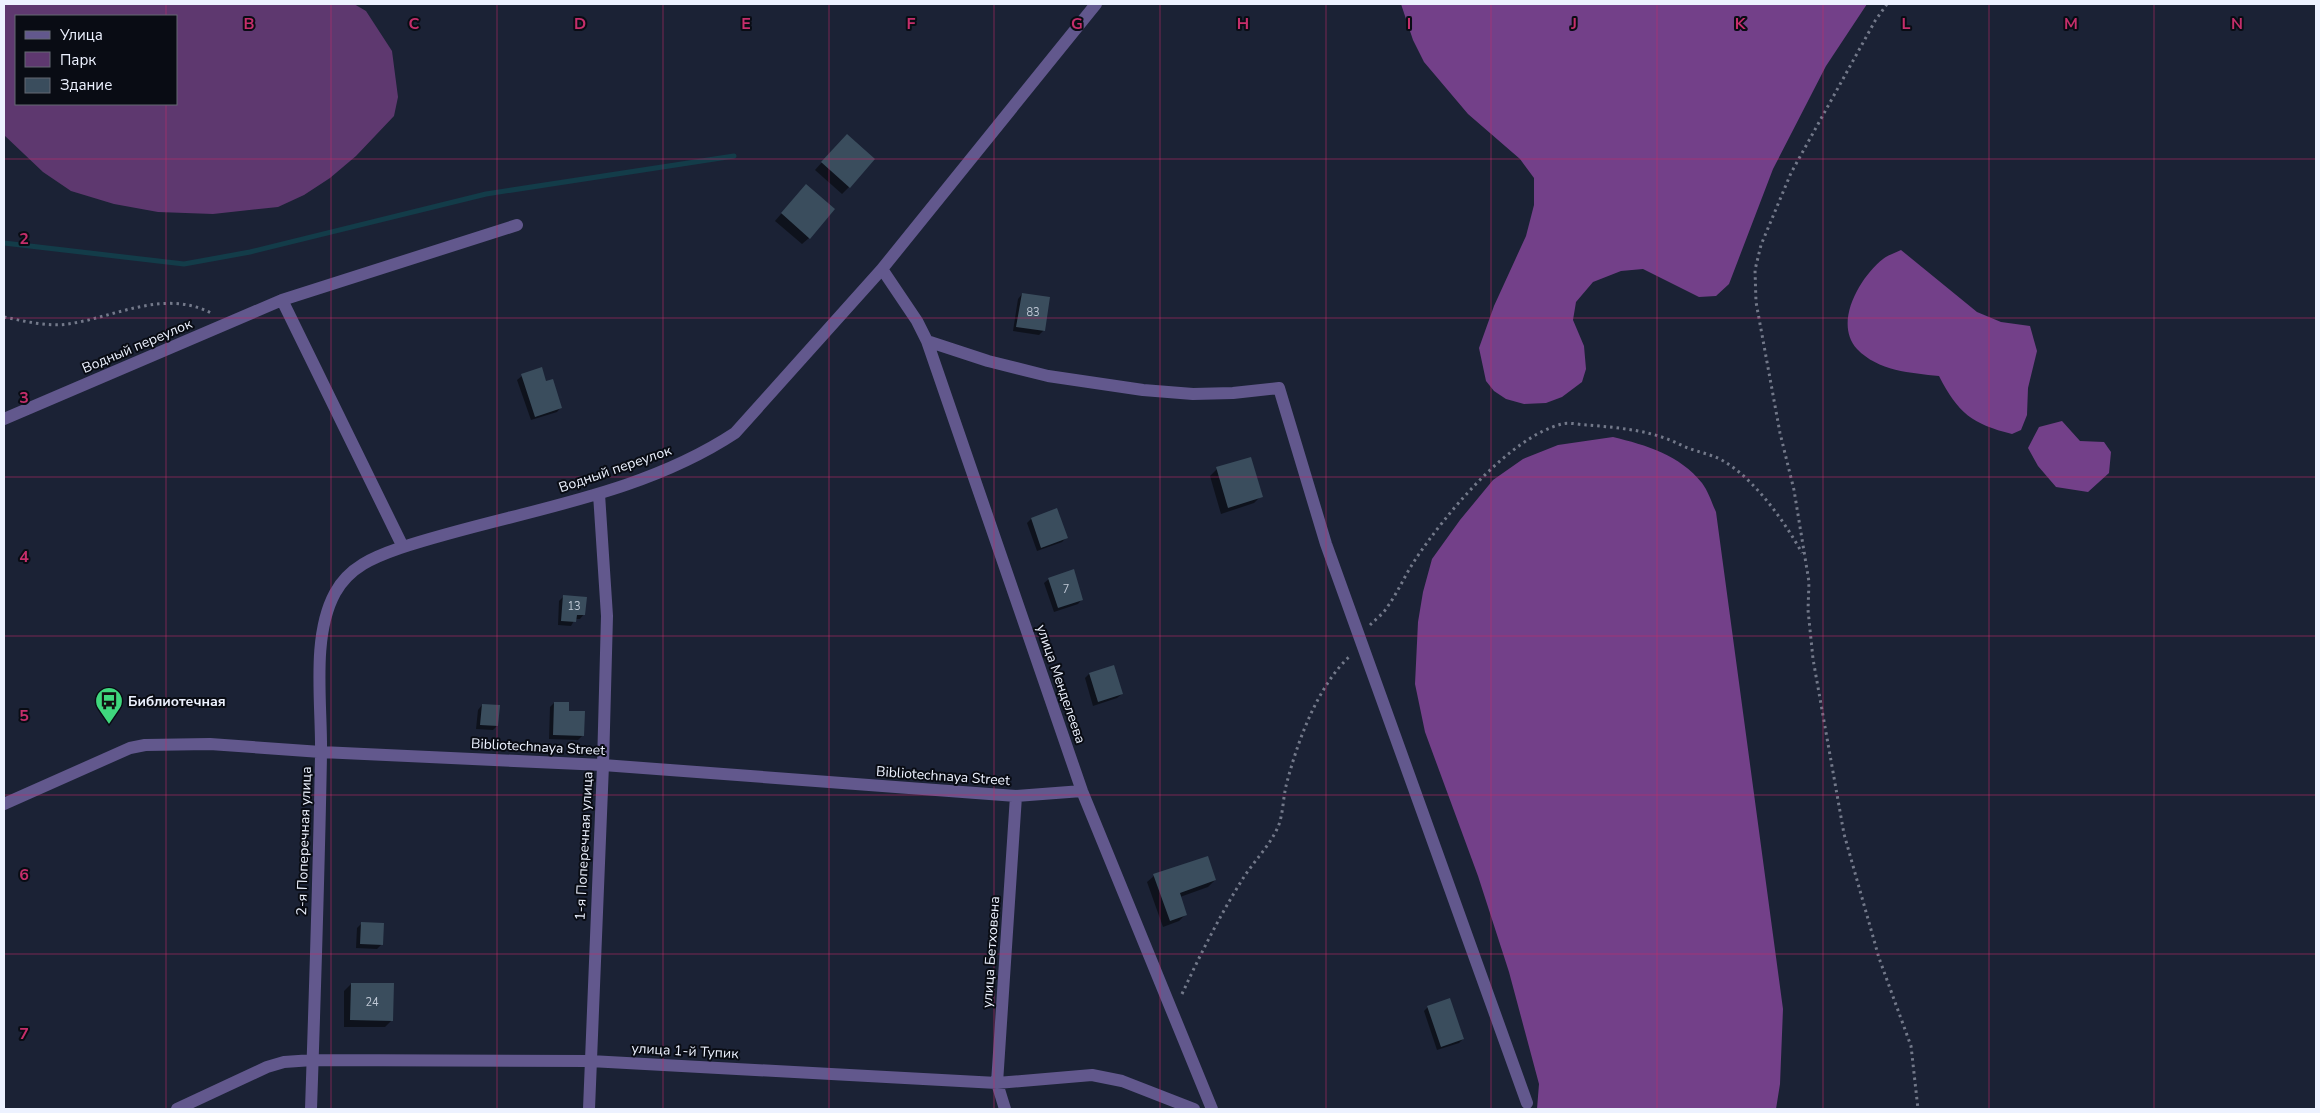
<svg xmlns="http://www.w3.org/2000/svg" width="2320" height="1113" viewBox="0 0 2320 1113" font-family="'Nunito Sans',sans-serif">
<rect width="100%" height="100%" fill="#1b2235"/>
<path fill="#5e386f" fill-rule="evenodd" d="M4,4H354L366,11L392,51L398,97L394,116L356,156L330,178L304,195L278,207L213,214L158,212L114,204L71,191L43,172L4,135ZM16,16H176V104H16Z"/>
<path fill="#734089" d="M1401,4H1867L1826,66L1773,169L1729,284L1716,296L1699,297L1643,269L1621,271L1593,282L1576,302L1573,320L1584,346L1586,369L1582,382L1562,397L1546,403L1524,404L1506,399L1494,391L1486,381L1479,348L1494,306L1526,236L1534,205V178L1520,159L1468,114L1424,62L1413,40Z
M1901,250L1977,312L2001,322L2030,326L2037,351L2028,388L2027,415L2021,430L2012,434C1972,424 1958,413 1939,376C1911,373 1878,371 1857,349C1833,323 1860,277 1883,259C1888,255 1895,253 1901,250Z
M2062,421L2080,441L2104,442L2111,452L2109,473L2088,492L2056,487L2038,466L2028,448L2039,427Z
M1613,437C1646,445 1680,455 1702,483C1708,491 1712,503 1716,512L1783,1009L1780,1084L1776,1109H1537L1539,1084L1509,972L1478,876L1425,732L1415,684L1418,622L1423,592L1432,559L1460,520L1493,480L1523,459L1558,445Z"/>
<path fill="#0007" d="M840,142L849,187L842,194L815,170Z
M799,193L809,238L802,244L775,221Z
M1022,294L1044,330L1039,335L1013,331L1018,299Z
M522,376L545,382L561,407L557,412L531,420L517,380Z
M1217,469L1261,496L1254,503L1221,514L1210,476Z
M1031,519L1066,538L1062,542L1037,551L1027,523Z
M1049,579L1082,599L1078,604L1054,612L1044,583Z
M563,597L584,614L580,619H575L571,626L558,625L559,601Z
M1113,666L1122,694L1117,698L1093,706L1085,678L1089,674Z
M554,703L567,712L583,735L578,740L549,739L550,707Z
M482,705L497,726L493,730L476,729L478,710Z
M1154,876L1215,880L1208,887L1180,897L1186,914L1179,921L1163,927L1147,882Z
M361,924L382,944L377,949L356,948L357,928Z
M351,984L392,1020L385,1027H344V991Z
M1428,1007L1463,1039L1459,1043L1437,1050L1424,1011Z"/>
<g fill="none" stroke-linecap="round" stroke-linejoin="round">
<path stroke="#133c49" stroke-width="5" d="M4,243L184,264L250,252L486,194L734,156"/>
</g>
<path fill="#3a4d5d" d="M847,134L875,159L850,188L821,162Z
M806,184L835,209L810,239L781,213Z
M1022,293L1050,297L1045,331L1016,327Z
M542,367L546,381L553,379L562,408L535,417L521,374Z
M1251,457L1263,497L1228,508L1216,467Z
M1057,508L1068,538L1041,548L1031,518Z
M1074,569L1083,600L1058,608L1048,578Z
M563,595L587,597L585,615H577L576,622L561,621Z
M1114,665L1123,694L1098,702L1089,673Z
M554,702H569V711H585L584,736L553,735Z
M482,704L500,705L498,726L480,725Z
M1208,856L1216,880L1180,893L1187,915L1170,921L1153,874Z
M361,922L384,923L383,945L360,944Z
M351,983H394L393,1021L350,1020Z
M1450,998L1464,1039L1441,1047L1427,1006Z"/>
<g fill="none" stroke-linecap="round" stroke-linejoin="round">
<path stroke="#73798a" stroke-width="3" stroke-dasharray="2.5 4" stroke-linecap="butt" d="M1887,4L1875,21L1791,173L1761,245L1755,270L1756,302L1780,433L1794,490L1809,582L1808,610L1813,659L1844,834L1879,958L1911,1046L1918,1109
M4,317C24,321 47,327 68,324C116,317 165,288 213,314
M1370,625C1376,619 1384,613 1388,606C1398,592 1405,575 1415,560C1444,516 1509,437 1562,424C1570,422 1580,425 1588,425C1620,428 1650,430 1679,444C1694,452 1711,453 1725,462C1755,480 1785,522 1802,553
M1182,994C1200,955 1219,917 1242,880C1253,862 1269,847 1278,827C1283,815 1283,799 1286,786C1297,743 1317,686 1351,655"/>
<path stroke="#62588d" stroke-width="12" d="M882,269L917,321L927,341L1082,791L1212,1109
M282,300L403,547
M927,341L988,361L1048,376L1143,390L1193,394L1233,393L1279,388L1326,544L1527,1103
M4,419L282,300L517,225
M4,804L130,748L145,745L210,744L321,752L603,765L1016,796L1082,791
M177,1109L267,1067L284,1062L313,1060L590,1061L997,1083L1092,1075L1122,1081L1194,1109
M311,1109C315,991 319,872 321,754C322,705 311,637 335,593C349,567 374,557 400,548C512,511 635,499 735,433L882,269L1096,4
M589,1109L603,765L607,616L599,494
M1005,1109L997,1083L1016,796"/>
</g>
<path fill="none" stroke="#c62e6b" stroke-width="1" stroke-opacity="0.55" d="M166,4V16M331,4V1109M497,4V1109M663,4V1109M829,4V1109M994,4V1109M1160,4V1109M1326,4V1109M1491,4V1109M1657,4V1109M1823,4V1109M1989,4V1109M2154,4V1109M166,104V1109M4,159H2316M4,318H2316M4,477H2316M4,636H2316M4,795H2316M4,954H2316"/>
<defs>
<symbol id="bus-pin" viewBox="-11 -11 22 30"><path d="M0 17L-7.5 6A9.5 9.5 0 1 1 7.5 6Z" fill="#3fd77d" stroke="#090c14"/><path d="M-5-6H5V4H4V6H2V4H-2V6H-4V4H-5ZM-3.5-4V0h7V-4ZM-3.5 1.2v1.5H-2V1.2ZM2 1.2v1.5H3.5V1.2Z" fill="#111"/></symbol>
</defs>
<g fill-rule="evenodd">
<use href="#bus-pin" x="93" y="685" width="32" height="43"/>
</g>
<g text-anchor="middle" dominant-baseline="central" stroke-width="4" stroke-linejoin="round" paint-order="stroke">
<g font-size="11" fill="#c0c9d6">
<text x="1033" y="312">83</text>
<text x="1066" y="589">7</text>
<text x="574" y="606">13</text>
<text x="372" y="1002">24</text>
</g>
<g font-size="14" fill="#edf2ff" stroke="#090c14">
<text transform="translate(137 346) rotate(-23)">Водный переулок</text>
<text transform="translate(615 469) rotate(-19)">Водный переулок</text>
<text transform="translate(1061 684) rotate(71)">улица Менделеева</text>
<text transform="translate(538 747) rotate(3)">Bibliotechnaya Street</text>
<text transform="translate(943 776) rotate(4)">Bibliotechnaya Street</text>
<text transform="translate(304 841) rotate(-88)">2-я Поперечная улица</text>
<text transform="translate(584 846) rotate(-87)">1-я Поперечная улица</text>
<text transform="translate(991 952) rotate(-86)">улица Бетховена</text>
<text transform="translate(685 1051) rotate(3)">улица 1-й Тупик</text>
</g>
<g font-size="14" font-weight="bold" fill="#edf2ff" stroke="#090c14" text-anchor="start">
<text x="128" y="701">Библиотечная</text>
</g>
</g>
<g font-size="16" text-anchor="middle" font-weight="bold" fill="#c62e6b" stroke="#090c14" stroke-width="4" stroke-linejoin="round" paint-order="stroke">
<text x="249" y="29">B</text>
<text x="414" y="29">C</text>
<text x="580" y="29">D</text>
<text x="746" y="29">E</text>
<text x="911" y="29">F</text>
<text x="1077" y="29">G</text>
<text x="1243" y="29">H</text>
<text x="1409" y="29">I</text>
<text x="1574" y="29">J</text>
<text x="1740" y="29">K</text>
<text x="1906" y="29">L</text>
<text x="2071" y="29">M</text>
<text x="2237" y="29">N</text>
<text x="24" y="244">2</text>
<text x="24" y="403">3</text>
<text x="24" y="562">4</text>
<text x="24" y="721">5</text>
<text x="24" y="880">6</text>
<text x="24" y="1039">7</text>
</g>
<rect width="2320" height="1113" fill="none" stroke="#edf2ff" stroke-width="10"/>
<rect x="15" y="15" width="162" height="90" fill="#090c14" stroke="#646872"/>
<rect x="25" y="31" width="25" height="8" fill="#62588d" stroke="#646872"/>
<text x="60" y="40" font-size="15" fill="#edf2ff">Улица</text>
<rect x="25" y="52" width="25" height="15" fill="#5e386f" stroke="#646872"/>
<text x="60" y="65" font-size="15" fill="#edf2ff">Парк</text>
<rect x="25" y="78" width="25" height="15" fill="#3a4d5d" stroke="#646872"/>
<text x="60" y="90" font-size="15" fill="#edf2ff">Здание</text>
</svg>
